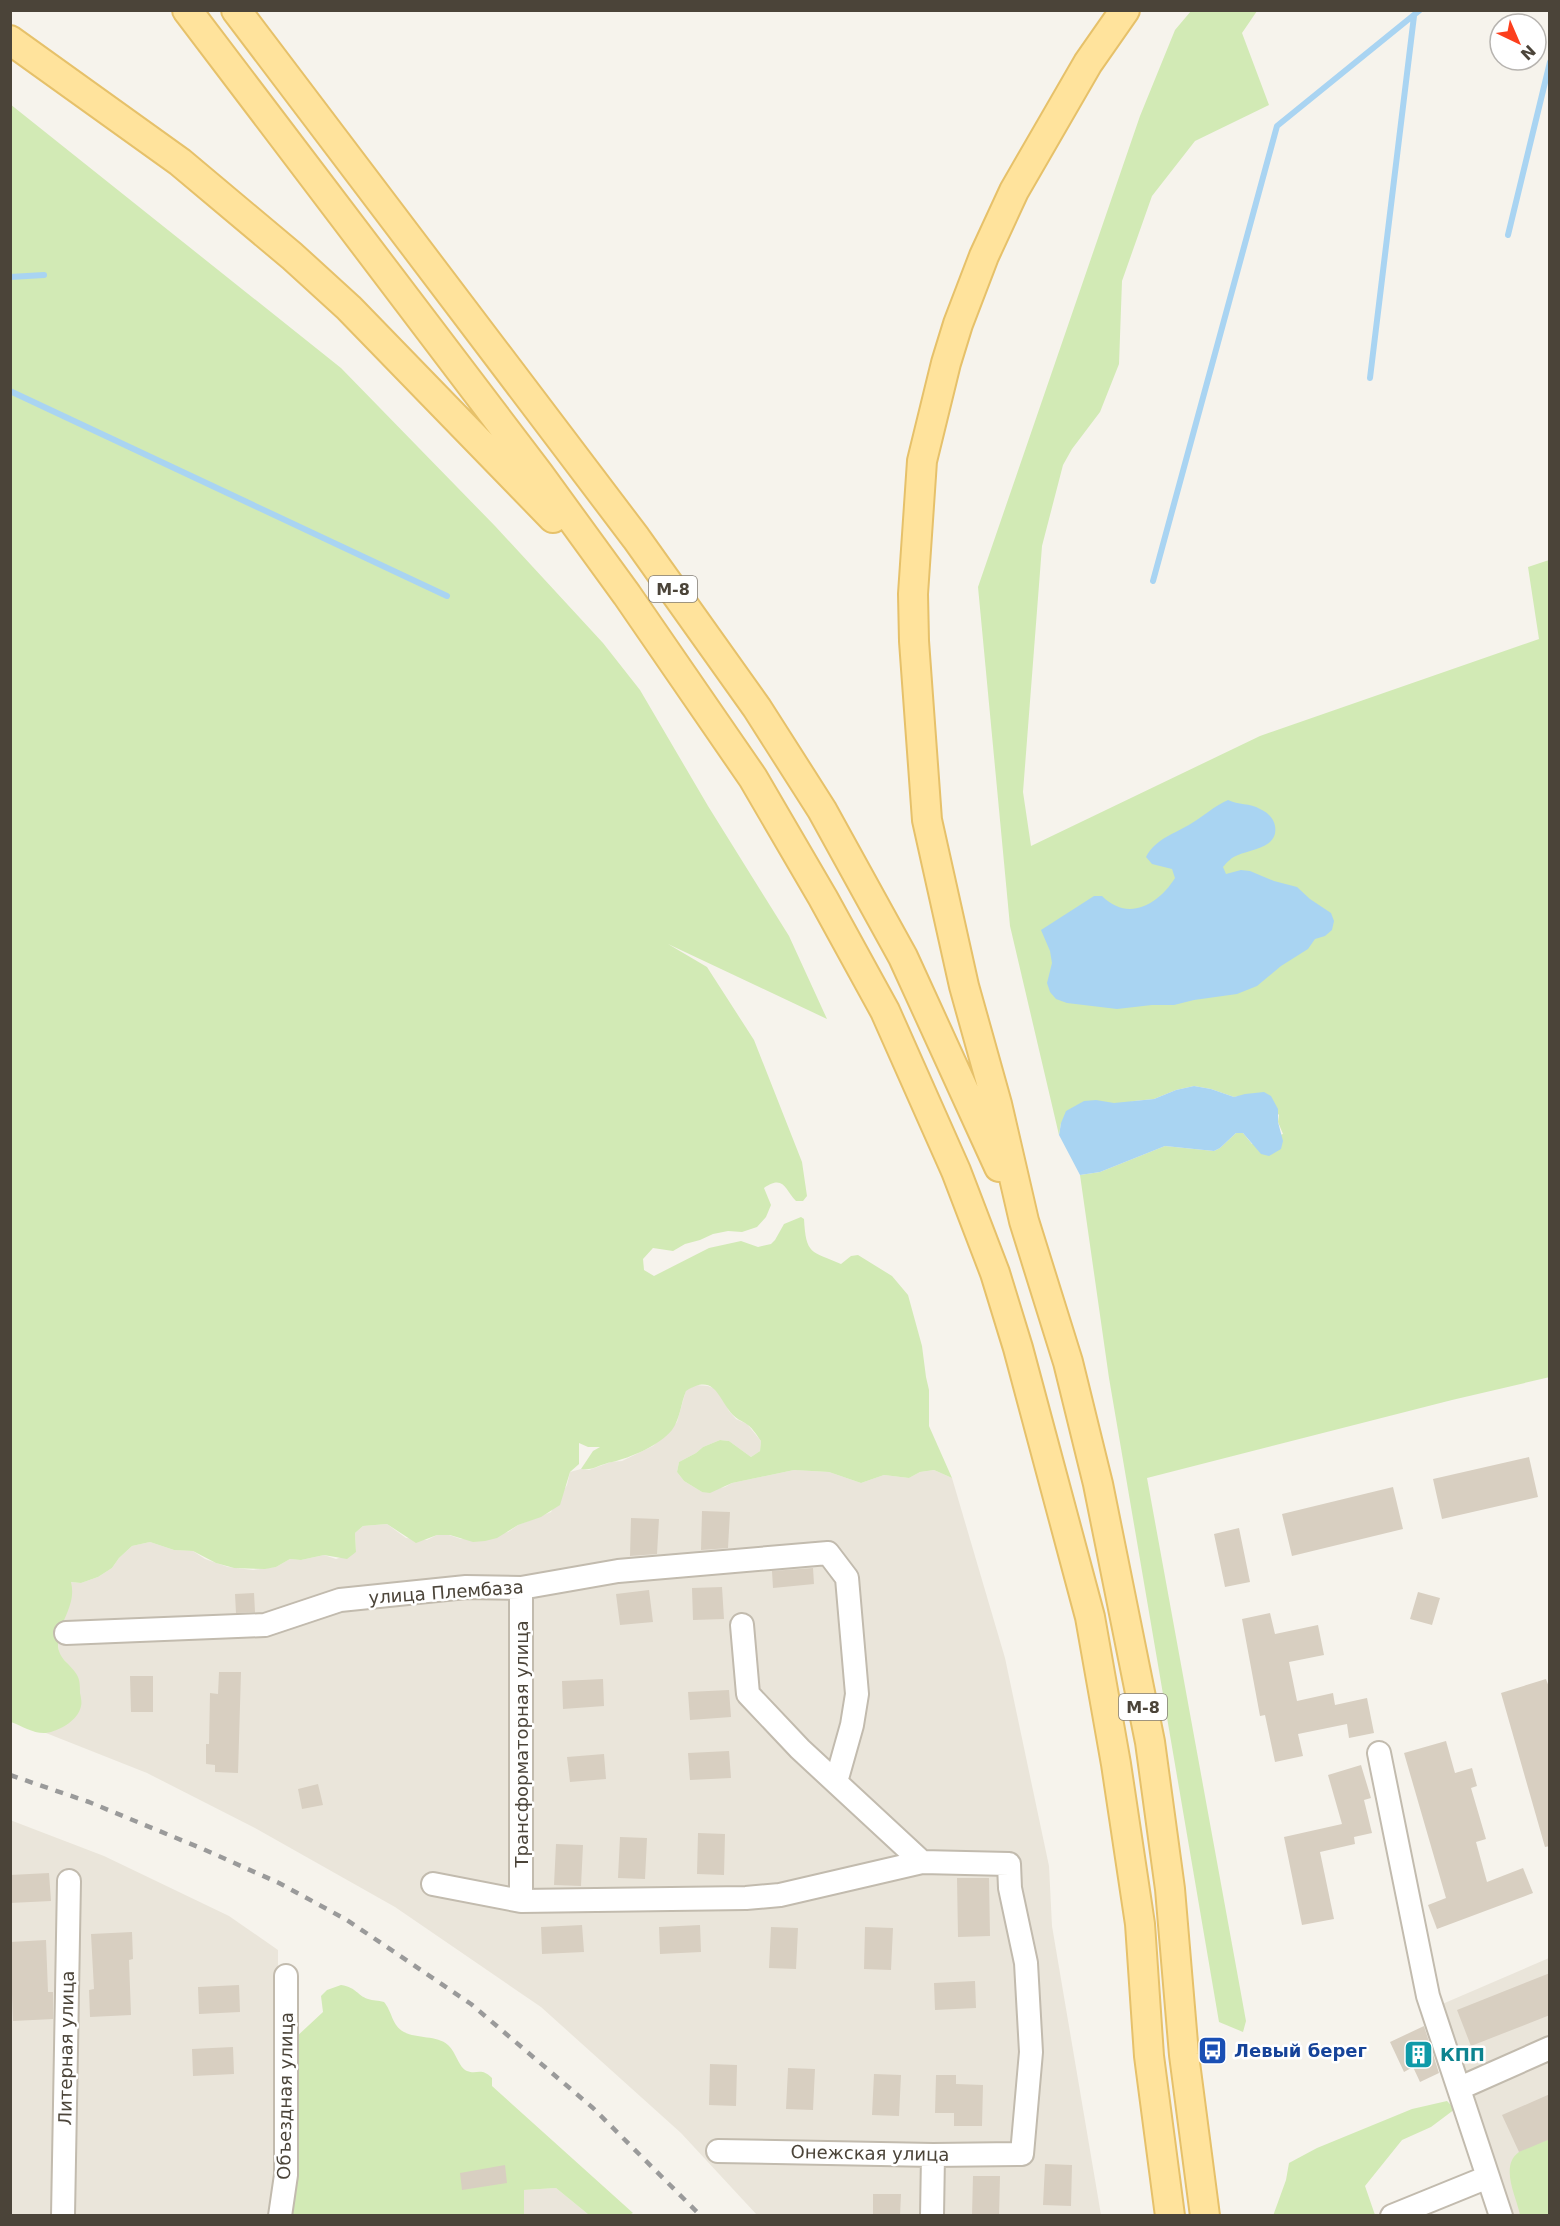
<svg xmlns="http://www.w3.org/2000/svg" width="1560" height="2226" viewBox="0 0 1560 2226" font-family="'DejaVu Sans',sans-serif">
<rect width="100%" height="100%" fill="#f6f3ec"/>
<path fill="#eae5da" d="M696,1385L708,1386L718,1390L729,1411L736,1419L747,1424L761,1441L760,1451L751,1457L729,1441L720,1440L703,1447L696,1453L679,1462L677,1472L684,1481L702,1492L725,1487L732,1483L794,1470L829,1472L861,1483L884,1475L909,1478L920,1472L934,1470L952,1478L1005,1658L1049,1866L1052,1926L1101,2215H757L681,2133L541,2007L395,1907L255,1828L147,1773L46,1733L68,1724L72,1669L59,1654L58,1644L70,1582L81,1583L98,1577L112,1568L119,1558L132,1546L150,1542L174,1550L193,1551L205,1559L228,1567L253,1570L276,1567L290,1559L301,1560L324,1555L336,1559L356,1552L355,1533L363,1526L387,1524L406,1538L427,1540L437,1535H449L461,1539L508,1532L518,1525L551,1512L567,1485L570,1472L581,1469L589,1470L611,1462L622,1461L653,1446L677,1422L686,1390Z
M10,1820L104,1856L229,1916L278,1950V2173L272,2215H11Z
M1549,1958V2215H1510L1440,2005Z
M556,2188L589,2215L524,2216V2190Z"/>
<path fill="#d2eab5" d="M1191,11H1257L1242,33L1269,105L1195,141L1152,196L1122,281L1119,364L1100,412L1072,449L1063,465L1042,546L1023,792L1031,846L1260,736L1539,639L1528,567L1549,560L1550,1377L1452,1400L1147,1478L1246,2021L1243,2032L1219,2022L1109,1378L1080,1175L1100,1172L1165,1146L1214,1151L1220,1148L1236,1133H1243L1252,1144L1283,1134L1278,1122L1279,1115L1258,1093L1234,1097L1211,1089L1194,1086L1176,1090L1154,1099L1134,1101L1061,1123L1059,1135L1010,926L978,587L1140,116L1175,30Z
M10,104L341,368L495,526L603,643L640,690L708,806L789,936L827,1019L668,944L707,967L754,1040L802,1162L807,1196L803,1201H796C785,1190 784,1174 764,1188L771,1205L766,1217L757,1227L742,1232L728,1231L713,1234L700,1240L685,1244L673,1251L653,1248L643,1259L644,1270L654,1276L709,1248L741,1241L758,1247L771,1244L775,1240L784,1224L801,1217L804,1219C806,1255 811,1251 841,1264L851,1256L858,1255L892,1276L908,1295L922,1346L926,1377L929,1390V1426L952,1478L934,1470L920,1472L909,1478L884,1475L861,1483L829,1472L794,1470L732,1483L710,1493L702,1492L684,1481L677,1472L679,1462L696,1453L703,1447L720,1440L729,1441L751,1457L760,1451L761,1441C756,1434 752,1427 745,1423C740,1420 737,1419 733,1415C718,1400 716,1372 686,1391C681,1403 680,1419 672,1430C660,1445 630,1458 612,1462C600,1464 593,1471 581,1469L593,1451L600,1447H588L579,1443V1464L570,1472L560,1505L541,1517L518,1525L497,1538L485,1541L473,1542L450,1535H437L416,1543L387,1524L363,1526L355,1533L356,1552L347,1559L324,1555L301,1560L290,1559L276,1567L265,1569L234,1568L216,1563L193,1551L174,1550L150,1542L132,1546L119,1558L112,1568L98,1577L81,1583L71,1582C77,1606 58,1622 58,1644C58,1659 70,1663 77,1675C80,1680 80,1687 80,1693C81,1697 82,1703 81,1706C78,1721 59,1731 46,1733C34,1734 22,1726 11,1722Z
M341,1985C358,1988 356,1995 368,1999C373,2001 378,2000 384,2002C392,2011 392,2026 404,2032C417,2039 437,2035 448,2045C456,2052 459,2068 467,2071C477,2075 481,2067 492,2078V2086L633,2213L629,2215H589L556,2188L524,2190V2215L289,2216L294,2039L323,2012L321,1996L327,1990Z
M1447,2101L1455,2109L1431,2127L1402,2140L1365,2186L1375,2215L1273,2216L1286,2180L1289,2163L1317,2148L1412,2109Z
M1549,2139V2215H1520C1517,2198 1499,2166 1519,2152C1527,2146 1540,2143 1549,2139Z"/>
<path fill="#a9d4f2" d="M1228,800C1238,805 1250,803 1260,809C1267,812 1274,818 1275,826C1279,848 1251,849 1238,855C1232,857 1227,862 1223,867L1226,874L1241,870L1250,871L1274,881L1297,887L1310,899L1331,913L1334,921L1332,930L1325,936L1315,939L1308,949L1281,966L1257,986L1237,994L1194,1000L1174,1005H1152L1117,1009L1067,1003L1056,999L1050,992L1047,983L1052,963L1050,951L1041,930L1094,896H1102C1128,922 1158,905 1175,878L1172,869L1152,864L1146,857C1156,838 1175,834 1192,823C1204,816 1214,806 1228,800Z
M1194,1086L1211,1089L1234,1097L1245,1094L1264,1092L1271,1096L1278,1109V1122L1283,1141L1281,1149L1269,1156L1261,1154L1243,1133H1236L1220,1148L1214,1151L1165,1146L1100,1172L1080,1175L1059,1135L1061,1123L1066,1111L1084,1101L1096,1100L1114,1103L1154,1099L1176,1090Z"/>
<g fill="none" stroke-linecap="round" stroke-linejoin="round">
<path stroke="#a9d4f2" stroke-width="6" d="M1508,235L1550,62
M10,277L44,275
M1370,378L1414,16
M10,391L447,596
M1153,581L1277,126L1420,10"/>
</g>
<path fill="#d8cfc1" d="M1529,1457L1538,1497L1442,1519L1433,1479Z
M1393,1487L1403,1529L1292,1556L1282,1514Z
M702,1511L730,1512L728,1548L701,1550Z
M631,1518L659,1519L657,1554L630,1556Z
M1239,1528L1250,1582L1225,1587L1214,1534Z
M813,1568L814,1584L773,1588L772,1571Z
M722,1587L724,1619L693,1620L692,1588Z
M649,1590L653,1622L620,1625L616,1594Z
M1418,1592L1440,1598L1432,1625L1410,1619Z
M254,1593L255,1612L236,1613L235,1594Z
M1270,1613L1275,1634L1318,1625L1324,1655L1289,1662L1297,1701L1333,1693L1335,1705L1367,1698L1374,1733L1349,1738L1347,1724L1298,1734L1303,1756L1275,1762L1265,1715L1260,1716L1242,1619Z
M219,1672H241L238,1773L215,1772V1765L206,1764V1744H209L210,1693L218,1694Z
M130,1676H153V1712H131Z
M603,1679L604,1706L563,1709L562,1681Z
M1546,1679L1550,1690V1846L1545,1847L1501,1693Z
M729,1690L731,1717L690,1720L688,1692Z
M1446,1741L1455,1773L1472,1768L1477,1786L1471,1788L1486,1839L1476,1842L1487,1882L1523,1868L1533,1893L1437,1929L1428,1905L1446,1898L1404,1753Z
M729,1751L731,1778L690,1780L688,1753Z
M604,1754L606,1779L570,1782L567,1757Z
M1361,1765L1371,1798L1364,1800L1372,1833L1354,1837L1355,1844L1320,1852L1334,1919L1302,1925L1284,1837L1342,1824L1328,1775Z
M318,1784L323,1805L302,1809L298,1789Z
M698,1833L725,1834L724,1875L697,1874Z
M620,1837L647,1838L645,1879L618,1878Z
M556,1844L583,1845L581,1886L554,1885Z
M49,1873L51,1901L10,1903V1875Z
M957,1878H989L990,1936L958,1937Z
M582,1925L584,1952L542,1954L541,1927Z
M700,1925L701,1952L660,1954L659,1927Z
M771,1927L798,1928L796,1969L769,1968Z
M865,1927L893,1928L891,1970L864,1969Z
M132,1932L133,1959L129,1960L131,2015L90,2017L89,1990L94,1989L91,1934Z
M46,1940L48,1992H53V2019L13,2021L10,1942Z
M1550,1973V2015L1471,2046L1457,2010Z
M975,1981L976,2008L935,2010L934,1983Z
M239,1985L240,2012L199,2014L198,1987Z
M1424,2026L1439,2073L1420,2082L1413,2067L1404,2072L1390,2042Z
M233,2047L234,2074L193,2076L192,2049Z
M710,2064L737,2065L736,2106L709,2105Z
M788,2068L815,2069L813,2110L786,2109Z
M874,2074L901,2075L899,2116L872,2115Z
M936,2075H956V2084L983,2085L982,2126H954V2113H935Z
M1550,2094V2139L1519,2152L1502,2115Z
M1045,2164L1072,2165L1071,2206L1043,2205Z
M505,2165L507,2183L462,2190L460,2173Z
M973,2176H1000L999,2216H972Z
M873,2194H901L900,2216H873Z"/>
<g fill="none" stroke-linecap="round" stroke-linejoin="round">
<defs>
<path id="minor" d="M742,1625L748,1694L800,1749L922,1862
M66,1633L265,1625L340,1600L466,1587L521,1588L618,1571L828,1553L847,1578L857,1694L852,1725L836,1782
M1379,1753L1428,1996L1501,2216
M433,1884L521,1901L746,1898L780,1895L922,1862L1009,1864L1010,1888L1026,1963L1031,2052L1022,2154L933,2155L718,2151
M521,1901V1588
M1460,2088L1550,2048
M63,2216L69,1881
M280,2216L286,2175V1976
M932,2216L933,2155
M1392,2216L1488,2177"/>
<path id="major" d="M187,10L539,474L627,595L753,778L823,898L885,1011L956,1171L995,1273L1018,1348L1090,1617L1116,1764L1140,1924L1149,2056L1170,2216
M236,10L636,538L757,708L822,810L903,957L999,1167
M1125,10L1088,63L1014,191L984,256L958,324L946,363L922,461L913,594L914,641L927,820L964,986L997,1104L1024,1221L1068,1362L1098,1484L1150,1742L1170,1889L1184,2055L1205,2216
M10,40L180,162L292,256L349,308L553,518"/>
</defs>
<use href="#minor" stroke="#c2bbae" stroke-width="26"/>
<use href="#major" stroke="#e6c16a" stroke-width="32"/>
<use href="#minor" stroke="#fff" stroke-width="22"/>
<use href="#major" stroke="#ffe39c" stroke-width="28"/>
<path stroke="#9a9a9a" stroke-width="4.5" stroke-dasharray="8 8" stroke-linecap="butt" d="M10,1775L89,1802L203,1849L279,1883L347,1920L471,2004L593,2108L701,2216"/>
</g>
<defs>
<symbol id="bus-square" viewBox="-11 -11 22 22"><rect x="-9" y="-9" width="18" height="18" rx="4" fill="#1a4fb4" stroke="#fff"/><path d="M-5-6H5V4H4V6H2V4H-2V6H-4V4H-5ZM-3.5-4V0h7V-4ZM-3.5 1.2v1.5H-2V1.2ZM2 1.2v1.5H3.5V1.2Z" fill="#fff"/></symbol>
<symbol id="building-square" viewBox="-11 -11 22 22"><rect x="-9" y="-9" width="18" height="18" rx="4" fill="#0f9aa8" stroke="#fff"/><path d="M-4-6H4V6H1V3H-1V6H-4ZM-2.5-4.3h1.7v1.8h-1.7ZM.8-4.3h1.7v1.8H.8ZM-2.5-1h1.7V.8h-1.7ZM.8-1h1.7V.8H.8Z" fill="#fff"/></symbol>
</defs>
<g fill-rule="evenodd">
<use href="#bus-square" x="1196" y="2034" width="33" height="33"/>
<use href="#building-square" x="1402" y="2038" width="33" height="33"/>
</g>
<g text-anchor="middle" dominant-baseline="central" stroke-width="5" stroke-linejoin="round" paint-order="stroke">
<g fill="#fff" stroke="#817c74" stroke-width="1.5">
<rect x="649" y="576" width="48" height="26" rx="4.5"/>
<rect x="1119" y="1694" width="48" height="26" rx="4.5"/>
</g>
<g font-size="16" font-weight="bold" fill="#4b4439">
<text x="673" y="589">М-8</text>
<text x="1143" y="1707">М-8</text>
</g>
<g font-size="18" fill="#4b4439" stroke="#fff">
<text transform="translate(446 1592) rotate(-4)">улица Плембаза</text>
<text transform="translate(521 1744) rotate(-90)">Трансформаторная улица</text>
<text transform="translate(66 2048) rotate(-89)">Литерная улица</text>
<text transform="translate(285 2096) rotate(-89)">Объездная улица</text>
<text transform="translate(870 2153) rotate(1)">Онежская улица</text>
</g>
<g font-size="18" font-weight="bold" fill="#164399" stroke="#fff" text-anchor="start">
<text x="1234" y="2050">Левый берег</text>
</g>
<g font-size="18" font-weight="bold" fill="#0d838f" stroke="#fff" text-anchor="start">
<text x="1440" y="2054">КПП</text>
</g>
</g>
<rect width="1560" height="2226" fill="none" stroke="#4b4439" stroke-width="24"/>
<g transform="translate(1518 42) rotate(136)"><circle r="28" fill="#ffffff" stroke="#b7b4b0" stroke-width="1.5"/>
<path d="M0-4.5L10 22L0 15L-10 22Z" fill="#fc3f1d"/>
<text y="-9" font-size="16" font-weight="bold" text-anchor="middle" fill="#4b4439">N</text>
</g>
</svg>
